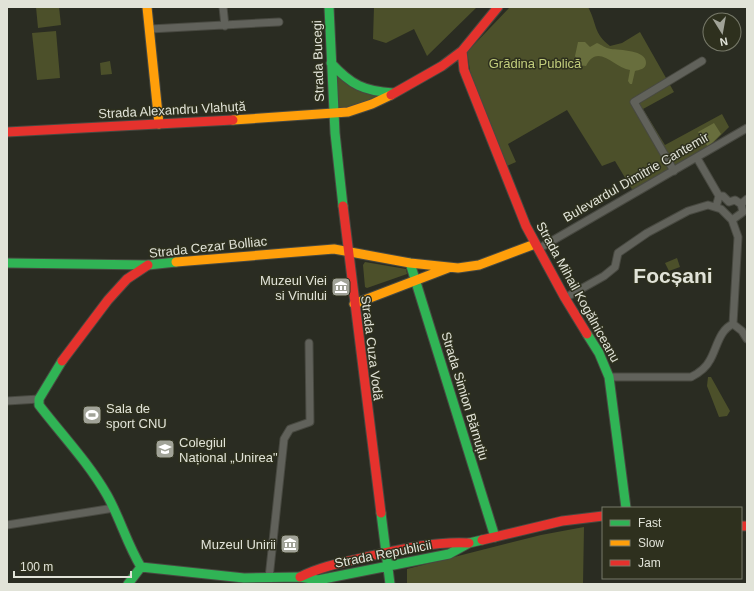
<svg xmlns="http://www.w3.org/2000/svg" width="754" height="591" viewBox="0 0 754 591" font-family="Arial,sans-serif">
<rect width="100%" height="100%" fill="#2a2c22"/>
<path fill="#4c502a" d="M36,7H59L61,25L38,28Z
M374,7H477L427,56L414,29L386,43L373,39Z
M510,7H588C597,23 593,33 610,46L622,43L640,32L674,92L643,109L665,145L722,114L729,127L708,148L633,191L615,161L602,166L567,110L508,144L516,162L507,166L471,77L467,52Z
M56,31L60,78L37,80L32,33Z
M110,61L112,74L101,75L100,63Z
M331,63L354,84L395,93L333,114Z
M677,258L680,267L669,271L665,263Z
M365,262L406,269L407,274L367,288L365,287L363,265Z
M708,377H711L730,411L727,416L719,417L707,386Z
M584,527L583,584H407V569L541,535Z"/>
<path fill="#686e3d" d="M578,42H585L590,47L597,43C602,45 605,48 611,49C619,50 647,50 646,63C646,69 639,70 635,71L632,84H630L628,81L630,70C614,68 598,42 586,66L579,65L575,56Z
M714,123L721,134L708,147L698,132Z"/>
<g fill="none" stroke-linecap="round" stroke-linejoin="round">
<defs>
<path id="street" d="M223,7L225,26
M150,29L279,22
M697,158L719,196L716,207
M674,171L634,102L702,61
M719,196H723L729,202L735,200L741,204
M732,220L743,212L741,204L747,199
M538,249L747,128
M565,298L604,276L615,267L618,253L647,233L688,211L708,205L721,209L732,220L738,237L733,324
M733,324L742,331L747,339
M609,377H691C699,373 706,368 710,360C717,348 719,330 733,324
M7,401L39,399
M7,525L114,508
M269,578L284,439L290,429L310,422L309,343"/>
<path id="fast" d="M329,7L335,133L343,206
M331,63C351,85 364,91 393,93
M7,263L148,265L176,262
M410,263L495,537
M587,334L599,353L609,377L626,508
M62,361L39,399V405C62,435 88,462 107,495C120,518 127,544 141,567
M381,513L390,584
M141,567L244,578L300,577L318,580L449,554L469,543L482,540
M128,584L141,567"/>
<path id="slow" d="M147,7L159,124
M233,120L348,112L372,104L391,95
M176,262L334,249L410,263L458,268L479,265L535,244
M354,304L448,268"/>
<path id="jam" d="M462,51L464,70L526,226L565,298L587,334
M391,95L442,66L462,51L498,7
M7,132L233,120
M343,206L381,513
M62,361L108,300L127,279L148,265
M741,526H747
M482,540L562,521L603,516
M300,577C320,567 340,563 362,558C397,550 433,541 469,543"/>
</defs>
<use href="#street" stroke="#484941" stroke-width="9"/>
<use href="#fast" stroke="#484941" stroke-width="11"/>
<use href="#slow" stroke="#484941" stroke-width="11"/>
<use href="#jam" stroke="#484941" stroke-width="11"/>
<use href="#street" stroke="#61625b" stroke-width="7"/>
<use href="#fast" stroke="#30b455" stroke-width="9"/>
<use href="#slow" stroke="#ff9f0a" stroke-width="9"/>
<use href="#jam" stroke="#e5322d" stroke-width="9"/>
</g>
<defs>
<symbol id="museum-square" viewBox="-11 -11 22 22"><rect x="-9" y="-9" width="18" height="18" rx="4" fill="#a1a398" stroke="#2e301e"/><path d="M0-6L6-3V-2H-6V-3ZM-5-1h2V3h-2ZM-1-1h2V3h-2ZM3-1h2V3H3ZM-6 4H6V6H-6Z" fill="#fff"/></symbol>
<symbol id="stadium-square" viewBox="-11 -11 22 22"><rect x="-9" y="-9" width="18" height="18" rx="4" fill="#a1a398" stroke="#2e301e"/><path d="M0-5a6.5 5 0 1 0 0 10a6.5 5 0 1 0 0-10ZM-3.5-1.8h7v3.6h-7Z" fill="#fff"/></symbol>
<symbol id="university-square" viewBox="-11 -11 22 22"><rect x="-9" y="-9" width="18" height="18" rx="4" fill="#a1a398" stroke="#2e301e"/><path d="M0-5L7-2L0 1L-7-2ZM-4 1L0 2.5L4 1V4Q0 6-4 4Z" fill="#fff"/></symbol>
</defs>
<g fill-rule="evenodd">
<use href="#museum-square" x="330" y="276" width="22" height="22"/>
<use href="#stadium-square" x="81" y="404" width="22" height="22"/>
<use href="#university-square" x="154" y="438" width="22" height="22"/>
<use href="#museum-square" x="279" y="533" width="22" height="22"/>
</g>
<g text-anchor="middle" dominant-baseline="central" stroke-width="3" stroke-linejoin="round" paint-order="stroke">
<g font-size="13" fill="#e1e3d8" stroke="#2e301e">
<text transform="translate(318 61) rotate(-92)">Strada Bucegi</text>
<text transform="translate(172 110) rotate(-3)">Strada Alexandru Vlahuță</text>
<text transform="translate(636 177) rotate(-30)">Bulevardul Dimitrie Cantemir</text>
<text transform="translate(208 247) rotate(-6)">Strada Cezar Bolliac</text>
<text transform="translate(578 292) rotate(61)">Strada Mihail Kogălniceanu</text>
<text transform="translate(372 348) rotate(83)">Strada Cuza Vodă</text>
<text transform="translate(465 396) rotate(73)">Strada Simion Bărnuțiu</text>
<text transform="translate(383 554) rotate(-11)">Strada Republicii</text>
</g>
<g font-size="13" fill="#c2cd7c" stroke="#2e301e">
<text x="535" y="63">Grădina Publică</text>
</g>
<g font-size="13" fill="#e1e3d8" stroke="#2e301e" text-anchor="end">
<text x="327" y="280">Muzeul Viei<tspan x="327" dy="15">si Vinului</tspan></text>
<text x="106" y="408" text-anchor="start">Sala de<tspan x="106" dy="15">sport CNU</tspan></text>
<text x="179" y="442" text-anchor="start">Colegiul<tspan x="179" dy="15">Național „Unirea"</tspan></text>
<text x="276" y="544">Muzeul Unirii</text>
</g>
<g font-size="21" font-weight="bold" fill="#e1e3d8" stroke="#2e301e">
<text x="673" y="275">Focșani</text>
</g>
</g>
<rect width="754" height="591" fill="none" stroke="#e1e3d8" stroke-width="16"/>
<rect x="602" y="507" width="140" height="72" fill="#2e301e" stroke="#767868"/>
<rect x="610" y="520" width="20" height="6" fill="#30b455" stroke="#767868"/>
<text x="638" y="527" font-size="12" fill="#e1e3d8">Fast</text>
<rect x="610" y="540" width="20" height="6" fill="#ff9f0a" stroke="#767868"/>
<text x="638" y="547" font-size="12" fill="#e1e3d8">Slow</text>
<rect x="610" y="560" width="20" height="6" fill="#e5322d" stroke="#767868"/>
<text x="638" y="567" font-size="12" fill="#e1e3d8">Jam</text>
<g transform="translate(722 32) rotate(169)"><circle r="19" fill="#2e301e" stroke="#767868"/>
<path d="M0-3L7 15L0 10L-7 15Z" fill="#a1a398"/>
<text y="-6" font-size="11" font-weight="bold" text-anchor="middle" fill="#e1e3d8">N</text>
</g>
<path d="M14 571v6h117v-6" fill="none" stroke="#e1e3d8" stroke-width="2"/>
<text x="20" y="571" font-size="12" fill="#e1e3d8" stroke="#2e301e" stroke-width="3" paint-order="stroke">100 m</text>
</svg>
